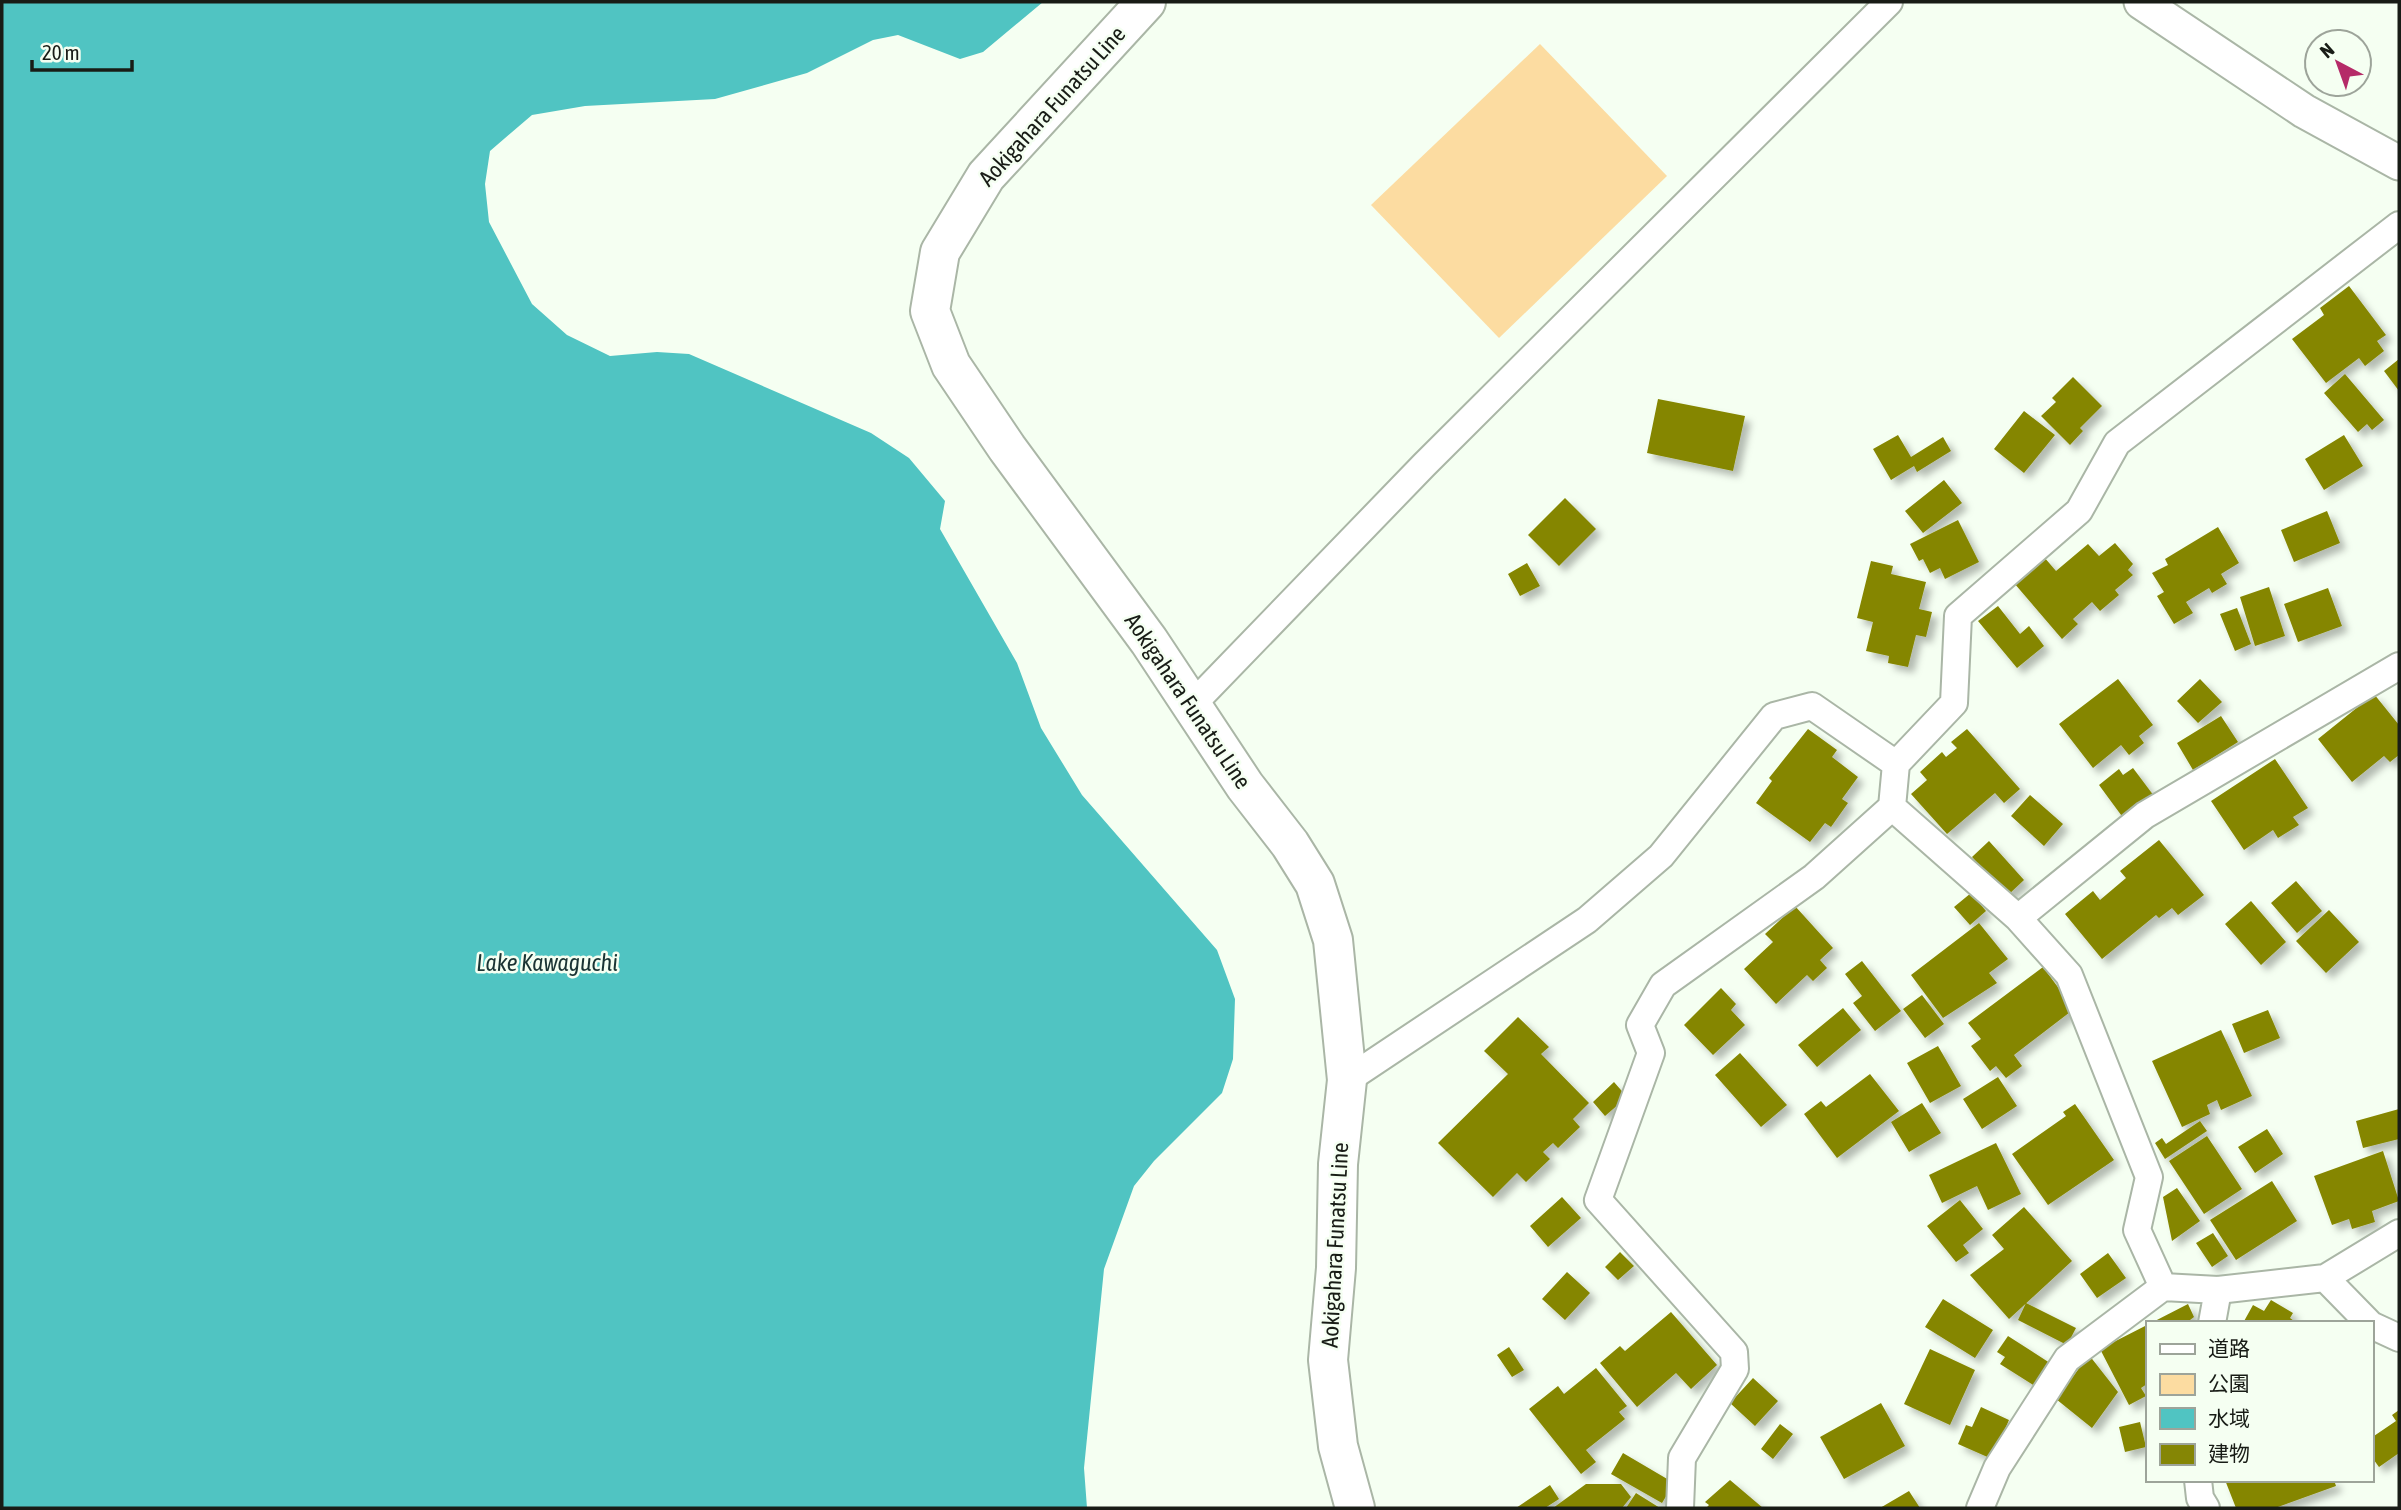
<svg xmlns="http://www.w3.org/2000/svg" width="2401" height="1510" viewBox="0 0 2401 1510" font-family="'Asap Condensed','Noto Sans JP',sans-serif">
<defs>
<filter id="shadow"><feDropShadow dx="6" dy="6" stdDeviation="3.5" flood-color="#0004"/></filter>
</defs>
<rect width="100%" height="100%" fill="#f5fff2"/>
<path fill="#fcdca1" d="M1540,44L1667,176L1499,338L1371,205Z"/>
<path fill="#50c4c2" d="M2,2H1043L983,52L960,59L898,35L873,40L807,73L715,99L585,106L532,115L490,151L485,184L489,222L532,304L567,335L610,356L657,352L689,354L871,433L909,458L945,501L940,529L1017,663L1041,728L1082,795L1217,950L1235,999L1233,1059L1222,1093L1154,1161L1134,1186L1104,1269L1084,1468L1087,1508H2Z"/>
<path fill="#858605" filter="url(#shadow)" d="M2349,286L2386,335L2377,341L2384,351L2365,366L2359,358L2326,383L2292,339L2324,315L2320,308Z
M2399,359V391L2384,371Z
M2345,374L2384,420L2372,430L2367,424L2358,432L2324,393Z
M2073,377L2102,406L2080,428L2083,431L2070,445L2041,416L2056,402L2052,398Z
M1658,399L1745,416L1733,471L1647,453Z
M2024,411L2055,435L2024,473L1994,449Z
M1898,435L1911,457L1943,437L1951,451L1917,472L1914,466L1891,480L1873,449Z
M2344,435L2363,466L2324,490L2305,459Z
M1944,480L1962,503L1923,533L1905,511Z
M1565,498L1596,529L1559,566L1528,535Z
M2327,511L2340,543L2294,562L2281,530Z
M1958,520L1979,562L1945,579L1940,568L1930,573L1923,559L1919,561L1910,544Z
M2218,527L2239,563L2221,574L2227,584L2212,593L2209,588L2186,602L2193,613L2174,624L2157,596L2164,592L2152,573L2168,565L2165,559Z
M2115,543L2133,564L2128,570L2133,575L2115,590L2119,595L2100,611L2092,602L2073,619L2078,624L2062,639L2014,583L2044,557L2056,571L2088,544L2099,556Z
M1871,561L1893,566L1891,574L1926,582L1919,609L1932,612L1926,637L1916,635L1908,667L1888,663L1889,656L1866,651L1873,622L1857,618Z
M1527,563L1540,586L1520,596L1508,574Z
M2269,587L2285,636L2255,646L2240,597Z
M2328,588L2342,626L2298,642L2284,604Z
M1998,606L2020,634L2029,626L2044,646L2017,668L1978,621Z
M2237,608L2251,644L2235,651L2220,614Z
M2118,679L2153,725L2139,736L2144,743L2129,755L2121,745L2093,768L2059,724Z
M2200,679L2222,702L2198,723L2177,701Z
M2374,694L2399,725V755L2390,762L2384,756L2352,782L2318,739Z
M2221,716L2238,742L2193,770L2177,743Z
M1808,729L1837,750L1832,757L1858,777L1842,799L1848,803L1831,827L1825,823L1810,842L1756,803L1772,781L1769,778Z
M1967,729L2020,789L2004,803L1995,793L1947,834L1911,794L1927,780L1920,772L1942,752L1946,757L1957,748L1951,742Z
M2275,759L2308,808L2293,817L2299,825L2278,838L2273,830L2244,850L2211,801Z
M2133,768L2154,796L2124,819L2099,785L2119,769L2123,775Z
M2030,795L2063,824L2044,846L2011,816Z
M2159,840L2204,895L2178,915L2172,908L2159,918L2156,915L2102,959L2065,914L2093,891L2100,900L2126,878L2120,871Z
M1989,841L2024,880L2007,896L1972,857Z
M2296,881L2322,911L2297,933L2271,903Z
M1971,893L1986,911L1970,925L1954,907Z
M2251,901L2286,942L2261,965L2225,924Z
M1795,906L1833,948L1820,960L1827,968L1813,981L1807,975L1776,1004L1744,969L1773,942L1765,934Z
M2329,910L2359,942L2326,973L2296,941Z
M1979,923L2008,959L1989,973L1997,983L1943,1018L1911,975Z
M1862,961L1901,1011L1875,1031L1853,1003L1862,996L1845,974Z
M2043,967L2074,1009L2014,1055L2022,1066L2006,1078L1996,1066L1990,1071L1971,1046L1981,1039L1968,1023Z
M1721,988L1736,1004L1731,1010L1745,1025L1713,1055L1684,1025Z
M1922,995L1944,1024L1925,1038L1903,1009Z
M1843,1008L1861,1030L1817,1067L1798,1045Z
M2268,1010L2280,1038L2244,1053L2232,1024Z
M1518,1017L1549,1047L1541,1054L1589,1103L1573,1119L1580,1127L1558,1148L1553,1143L1543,1152L1550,1159L1526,1182L1517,1173L1493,1197L1438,1143L1508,1074L1484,1051Z
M2221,1030L2252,1096L2221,1110L2217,1100L2207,1105L2210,1114L2182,1127L2152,1061Z
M1938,1046L1961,1086L1930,1103L1907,1063Z
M1740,1053L1787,1105L1761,1127L1715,1075Z
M1870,1074L1899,1111L1837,1158L1804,1114L1821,1101L1826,1107Z
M1998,1077L2017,1106L1982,1129L1963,1099Z
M1614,1082L1627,1097L1605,1116L1593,1102Z
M1922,1103L1941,1133L1909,1152L1891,1122Z
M2075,1104L2114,1160L2048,1205L2012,1154L2066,1116L2063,1112Z
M2399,1109V1139L2363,1148L2356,1121Z
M2200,1121L2207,1131L2165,1159L2155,1143L2162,1138L2166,1144Z
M2267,1129L2283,1154L2255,1173L2238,1147Z
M2207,1136L2242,1189L2204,1214L2169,1161Z
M1996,1143L2021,1194L1988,1210L1977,1186L1942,1203L1929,1175Z
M2383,1151L2399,1201L2372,1211L2375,1222L2352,1229L2349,1219L2332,1225L2314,1176Z
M2272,1181L2297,1221L2236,1260L2210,1220Z
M2177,1188L2200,1221L2172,1241L2163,1197Z
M1562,1197L1581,1218L1548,1247L1530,1226Z
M1960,1200L1983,1229L1963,1245L1969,1253L1956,1262L1927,1226Z
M2024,1207L2072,1261L2009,1319L1970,1275L2004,1249L1992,1235Z
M2213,1233L2228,1256L2212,1267L2196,1243Z
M1620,1252L1634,1266L1618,1280L1605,1267Z
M2108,1253L2126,1278L2097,1298L2080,1274Z
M1567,1272L1590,1293L1565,1320L1542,1299Z
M1943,1299L1993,1330L1975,1358L1925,1327Z
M2271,1300L2293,1313L2290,1318L2297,1323H2243L2253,1305L2264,1311Z
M2026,1303L2076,1328L2067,1345L2018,1320Z
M2188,1304L2194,1317L2186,1323H2151Z
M1671,1312L1717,1365L1691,1389L1676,1373L1637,1407L1600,1363L1620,1346L1625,1351Z
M2147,1325V1384L2141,1388L2146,1396L2129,1405L2100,1349Z
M2008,1336L2053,1365L2038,1388L2000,1364L2005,1357L1997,1352Z
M1509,1347L1524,1370L1512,1377L1497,1355Z
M1930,1349L1975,1370L1950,1425L1904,1404Z
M2089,1355L2118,1392L2092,1428L2056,1399Z
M1596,1368L1627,1406L1619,1412L1625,1419L1586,1450L1596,1462L1581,1474L1529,1409L1558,1386L1564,1394Z
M1753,1378L1778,1401L1755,1426L1730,1403Z
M1881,1403L1905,1446L1844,1479L1820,1437Z
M1981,1407L2009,1420L1992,1459L1958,1444L1966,1425L1972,1427Z
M2399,1410V1453L2379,1467L2371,1456V1438L2396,1421L2392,1415Z
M2140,1422L2146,1447L2125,1452L2119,1427Z
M1780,1424L1793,1434L1773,1459L1761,1449Z
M1623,1453L1674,1483L1662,1503L1611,1474Z
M1730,1480L1763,1508H1706L1709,1505L1705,1502Z
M2225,1480H2334L2336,1486L2275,1508H2236Z
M1586,1484H1621L1631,1497L1622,1508H1553Z
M1550,1485L1559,1499L1545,1508H1516Z
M1909,1491L1920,1508H1880Z
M1636,1493L1660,1508H1626Z"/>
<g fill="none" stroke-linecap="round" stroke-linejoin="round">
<defs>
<path id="minor" d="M1192,705L1424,465L1889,2
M1896,764L1954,703L1958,616L2079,511L2117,443L2399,225
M2018,918L2145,815L2399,666
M1347,1080L1587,920L1661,856L1774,716L1812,706L1896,764L1892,807L2018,918L2069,975L2149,1177L2137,1230L2163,1287L2218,1290L2325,1278L2369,1323
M2325,1278L2399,1233
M2212,1323L2218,1290
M2371,1325L2399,1338
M2198,1480L2200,1498L2206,1508
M1680,1508L1682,1458L1735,1369L1734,1352L1598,1200L1651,1053L1640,1025L1663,985L1814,877L1892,807
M1980,1508L1997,1468L2067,1359L2163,1287"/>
<path id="tertiary" d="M2141,2L2304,111L2399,163"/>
<path id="secondary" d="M1146,2L986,176L940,252L930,311L951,365L1007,448L1149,641L1245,786L1290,844L1315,884L1333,940L1347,1080L1338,1164L1336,1268L1328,1360L1338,1446L1355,1508"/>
</defs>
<use href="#minor" stroke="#aab6a6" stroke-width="30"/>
<use href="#tertiary" stroke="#aab6a6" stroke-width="37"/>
<use href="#secondary" stroke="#aab6a6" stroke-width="42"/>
<use href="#minor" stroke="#fff" stroke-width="26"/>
<use href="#tertiary" stroke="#fff" stroke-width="33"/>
<use href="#secondary" stroke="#fff" stroke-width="38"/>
</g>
<g text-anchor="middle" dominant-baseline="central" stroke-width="5" stroke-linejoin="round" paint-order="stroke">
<g font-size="23" fill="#181c16" stroke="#f5fff2">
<text transform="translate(1052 106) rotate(-48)">Aokigahara Funatsu Line</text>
<text transform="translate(1188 701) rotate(56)">Aokigahara Funatsu Line</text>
<text transform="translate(1335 1245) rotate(-87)">Aokigahara Funatsu Line</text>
</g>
<g font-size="24" font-style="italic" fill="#1a3434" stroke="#f5fff2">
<text x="547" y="962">Lake Kawaguchi</text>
</g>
</g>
<rect width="2401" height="1510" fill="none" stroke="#181c16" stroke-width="7"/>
<rect x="2146" y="1321" width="228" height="161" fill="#f5fff2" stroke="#9da49a" stroke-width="2"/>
<rect x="2160" y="1344" width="35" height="10" fill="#ffffff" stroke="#9da49a" stroke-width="2"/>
<text x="2208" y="1356" font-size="21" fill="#181c16">道路</text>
<rect x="2160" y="1374" width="35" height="21" fill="#fcdca1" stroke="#9da49a" stroke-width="2"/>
<text x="2208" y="1391" font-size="21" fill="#181c16">公園</text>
<rect x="2160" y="1408" width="35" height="21" fill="#50c4c2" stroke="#9da49a" stroke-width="2"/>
<text x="2208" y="1426" font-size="21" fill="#181c16">水域</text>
<rect x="2160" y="1444" width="35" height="21" fill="#858605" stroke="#9da49a" stroke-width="2"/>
<text x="2208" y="1461" font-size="21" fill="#181c16">建物</text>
<g transform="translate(2338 63) rotate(319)"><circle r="33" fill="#f5fff2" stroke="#9da49a" stroke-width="2"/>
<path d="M0-5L12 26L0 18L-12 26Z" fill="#b52b68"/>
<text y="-10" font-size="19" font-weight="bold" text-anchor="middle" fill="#181c16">N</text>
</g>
<path d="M32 60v10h100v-10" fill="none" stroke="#181c16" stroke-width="3.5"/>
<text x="42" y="60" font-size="21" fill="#181c16" stroke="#f5fff2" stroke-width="5" paint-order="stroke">20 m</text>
</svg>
